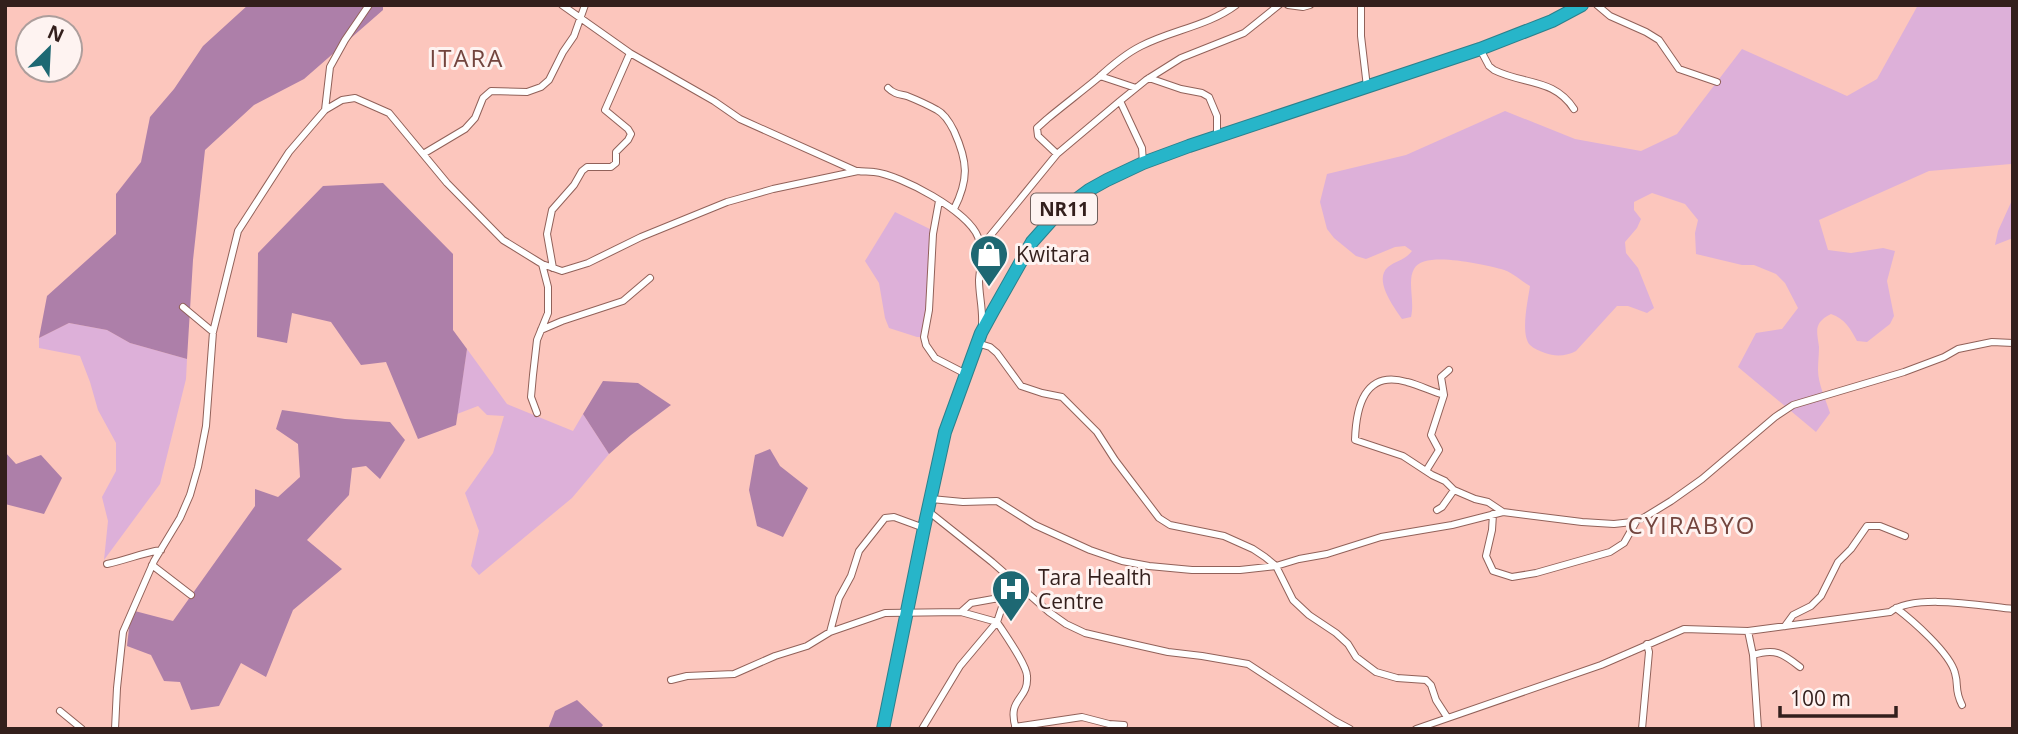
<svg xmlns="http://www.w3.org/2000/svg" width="2018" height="734" viewBox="0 0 2018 734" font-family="'Open Sans',sans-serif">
<rect width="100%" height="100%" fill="#fcc6bd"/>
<path fill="#ddb0d9" d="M1918,5H2013V173L2011,164L1929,171L1819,220L1828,250L1851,253L1883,248L1895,251L1887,281L1894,316L1890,324L1867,342L1857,341C1850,328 1845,319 1831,314C1813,323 1817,331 1819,347C1819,354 1818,362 1818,370C1818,384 1826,400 1830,413L1816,432L1738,367L1756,333L1782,329L1798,308L1785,283L1776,274L1754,265H1742L1696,254L1695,233L1698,220L1685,204L1652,193L1634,202V210L1641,219L1637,228L1625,242L1626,253L1638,268L1654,308L1647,313L1628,306H1617L1576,351C1567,356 1555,357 1545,353C1540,351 1534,349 1530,345C1520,334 1528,300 1530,286C1521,281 1511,271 1501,269C1483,265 1424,250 1414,269C1407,281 1415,301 1411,317L1402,319C1394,307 1373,280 1388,267C1397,260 1404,261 1412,251L1405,246L1395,247L1366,259L1356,256L1334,238L1327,229L1320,202L1327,174L1406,155L1505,111L1575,139L1641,151L1677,134L1742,49L1847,96L1877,79Z
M2013,198V238L1995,245L1998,231Z
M895,212L934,231L924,337H917L889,328L885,318L879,283L865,261Z
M69,323L107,330L130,343L187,359L186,379L160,484L104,560L108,521L102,497L116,471V443L98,410L90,382L80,356L39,348V338Z
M467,349L507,404L573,431L583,414L609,454L572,498L479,575L471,566L479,531L465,493L493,453L504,416L487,415L478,406L457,414Z"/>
<path fill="#ad7fa9" d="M248,5H383V10L304,79L254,105L205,150L193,260L187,359L130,343L107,330L69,323L39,338L47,296L116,234V194L141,162L150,117L174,89L203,46Z
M383,183L453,254V330L467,349L456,425L418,439L386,362L361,365L331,322L292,313L287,343L257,337L258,253L323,186Z
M603,381L638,383L671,405L631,435L609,454L583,414Z
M282,410L345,419L390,422L405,440L380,479L366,466L352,468L349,495L307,540L342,569L293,610L266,677L241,663L219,706L191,710L180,682L164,681L151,655L127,646L131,610L173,621L255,506V489L278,497L300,477L298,444L276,429Z
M770,449L780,466L808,488L783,537L757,526L749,490L755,455Z
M5,452L16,464L41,455L62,478L44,514L5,504Z
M577,700L603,725L600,729H548L555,711Z"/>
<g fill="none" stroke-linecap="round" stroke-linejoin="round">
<defs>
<path id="street" d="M562,5L630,53L714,101L740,119L856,171
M1288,5L1303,7L1310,5
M1361,5V36L1367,87
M1597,5L1610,16L1646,32L1659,40L1679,69L1717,82
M1480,49L1489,66L1494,70C1524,85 1554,78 1574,109
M1100,76L1136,88
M1149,78L1181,89L1202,93L1209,97L1217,116V137
M888,88C894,94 899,94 907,96C917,100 928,105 937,110C945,114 950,123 954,131C968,162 969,179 954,209
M1120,101L1142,148L1143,163
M325,110L330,67L345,40L369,5
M423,154L465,129L475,118L483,98L491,91L527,92L541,87L549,80L563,52L574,36L585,5
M1057,154L1038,136L1037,128L1047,119C1064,105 1081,92 1098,78C1111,66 1125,54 1141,46C1172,30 1208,26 1236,5
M939,201L933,234L929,310L924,337L926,345L935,358L966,374
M981,247L1057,154L1120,101L1146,80L1181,58L1244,33L1279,5
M553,268L547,234L552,210L574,185L582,171L587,167H611L616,163V152L628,140L631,134L628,129L605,110L630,53
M183,307L213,332
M541,330L562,321L623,301L650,278
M977,343L990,347L997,353L1021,386L1042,393L1062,397L1097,432L1115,460L1159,518L1170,525L1224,536L1253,549L1265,557L1276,566L1293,600L1309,615L1336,633L1348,644L1356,657L1376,672L1397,678L1426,680L1431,685L1436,700L1447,717
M1444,395C1431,391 1419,385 1407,382C1364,369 1356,408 1355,440L1403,456L1432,475L1445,481L1454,490L1475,499L1488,502L1503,512
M537,413L531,397L533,375L537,340L548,313V287L542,264
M1426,471L1439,450L1431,435L1444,395L1441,377L1449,370
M931,499L963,502L997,501L1035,525L1090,550L1122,561L1149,566L1192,570H1240L1276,566L1299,559L1327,554L1381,537L1452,525L1503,512L1582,522L1614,524L1632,522L1645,517L1671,501L1702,479L1775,417L1793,405L1904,372L1944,357L1958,349L1992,342L2013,343
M1437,510L1442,507L1454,490
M928,511L992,562L1049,612L1066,624L1085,633L1128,643L1168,652L1202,656L1248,664L1335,721L1350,729
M1493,514L1492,530L1486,556L1493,571L1512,577L1536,573L1610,552L1624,543L1637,520
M107,564C126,560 142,553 161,550
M152,565L191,595
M1896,608C1912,620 1950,653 1955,673C1959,687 1954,689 1962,705
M961,612L971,603L1010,596L1021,597L1028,593
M1785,626L1793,615L1811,606L1821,596L1838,562L1851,549L1867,526H1880L1905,536
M1748,631L1753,655L1758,729
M830,632L839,598L851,576L859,551L885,518L894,517L924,528
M1753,655C1775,648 1782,653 1800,667
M671,680L687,676L734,674L775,656L807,646L830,632L885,613L961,612L997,622C1004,633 1027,665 1027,676C1029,701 1006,697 1016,729
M60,711L82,729
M1015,727L1082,717L1109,724L1124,725
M115,729L117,688L123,632L154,561L180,518L190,495L198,467L206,426L213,332L238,231L289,152L325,110L342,100L355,98L389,113L447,183L503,240L542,264L562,271L588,263L641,237L727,202L773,189L858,171C863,172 869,171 874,172C901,175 968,211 978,237C984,251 980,266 979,280C979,295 983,309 982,324
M922,729L960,666L997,622L1005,598
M1416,729L1601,665L1684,629L1748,631L1890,612C1915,593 1982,606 2013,609
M1642,729L1649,652L1647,644"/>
<path id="highway" d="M883,729L924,528L945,432L981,333L993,311L1032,242L1056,215L1073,202L1089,190L1107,180L1143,163L1189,146L1480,49L1552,21L1582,5"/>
</defs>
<use href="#street" stroke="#916159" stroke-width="8"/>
<use href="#highway" stroke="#2b808c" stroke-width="14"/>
<use href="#street" stroke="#fff" stroke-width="6"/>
<use href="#highway" stroke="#27b5c9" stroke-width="12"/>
</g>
<defs>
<symbol id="shop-pin" viewBox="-11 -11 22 30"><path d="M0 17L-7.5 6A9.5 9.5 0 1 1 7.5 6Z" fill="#1e6873" stroke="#fef3f1"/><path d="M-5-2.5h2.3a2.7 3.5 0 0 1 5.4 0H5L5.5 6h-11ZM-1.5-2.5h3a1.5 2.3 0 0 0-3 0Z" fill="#fff"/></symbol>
<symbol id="hospital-pin" viewBox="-11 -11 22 30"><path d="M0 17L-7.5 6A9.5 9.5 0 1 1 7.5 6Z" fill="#1e6873" stroke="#fef3f1"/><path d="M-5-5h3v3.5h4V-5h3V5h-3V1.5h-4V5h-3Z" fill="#fff"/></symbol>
</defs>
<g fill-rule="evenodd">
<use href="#shop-pin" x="967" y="232" width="44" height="60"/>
<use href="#hospital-pin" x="989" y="567" width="44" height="60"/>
</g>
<g text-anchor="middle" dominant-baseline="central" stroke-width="6" stroke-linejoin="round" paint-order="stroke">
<rect fill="#fef3f1" stroke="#705f5c" stroke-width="2" x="1031" y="193.5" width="66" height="31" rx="5"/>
<g font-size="19" font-weight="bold" fill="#331f1c">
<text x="1064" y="209">NR11</text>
</g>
<g font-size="21" fill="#331f1c" stroke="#fef3f1" text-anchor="start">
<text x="1016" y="254">Kwitara</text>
<text x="1038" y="577">Tara Health<tspan x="1038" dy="24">Centre</tspan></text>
</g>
<g font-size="24" letter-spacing="2" fill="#73453e" stroke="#fef3f1">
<text x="467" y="57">ITARA</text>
<text x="1692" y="524">CYIRABYO</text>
</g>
</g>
<rect width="2018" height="734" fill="none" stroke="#331f1c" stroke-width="14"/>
<g transform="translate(49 49) rotate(24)"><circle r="33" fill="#fef3f1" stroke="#ad9e9c" stroke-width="2"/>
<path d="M0-5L12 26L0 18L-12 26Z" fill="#1e6873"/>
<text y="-10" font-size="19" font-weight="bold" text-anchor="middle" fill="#331f1c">N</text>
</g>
<path d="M1780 706v10h116v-10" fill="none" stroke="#331f1c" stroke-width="3.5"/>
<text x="1790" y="706" font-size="21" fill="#331f1c" stroke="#fef3f1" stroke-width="5" paint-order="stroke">100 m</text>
</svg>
